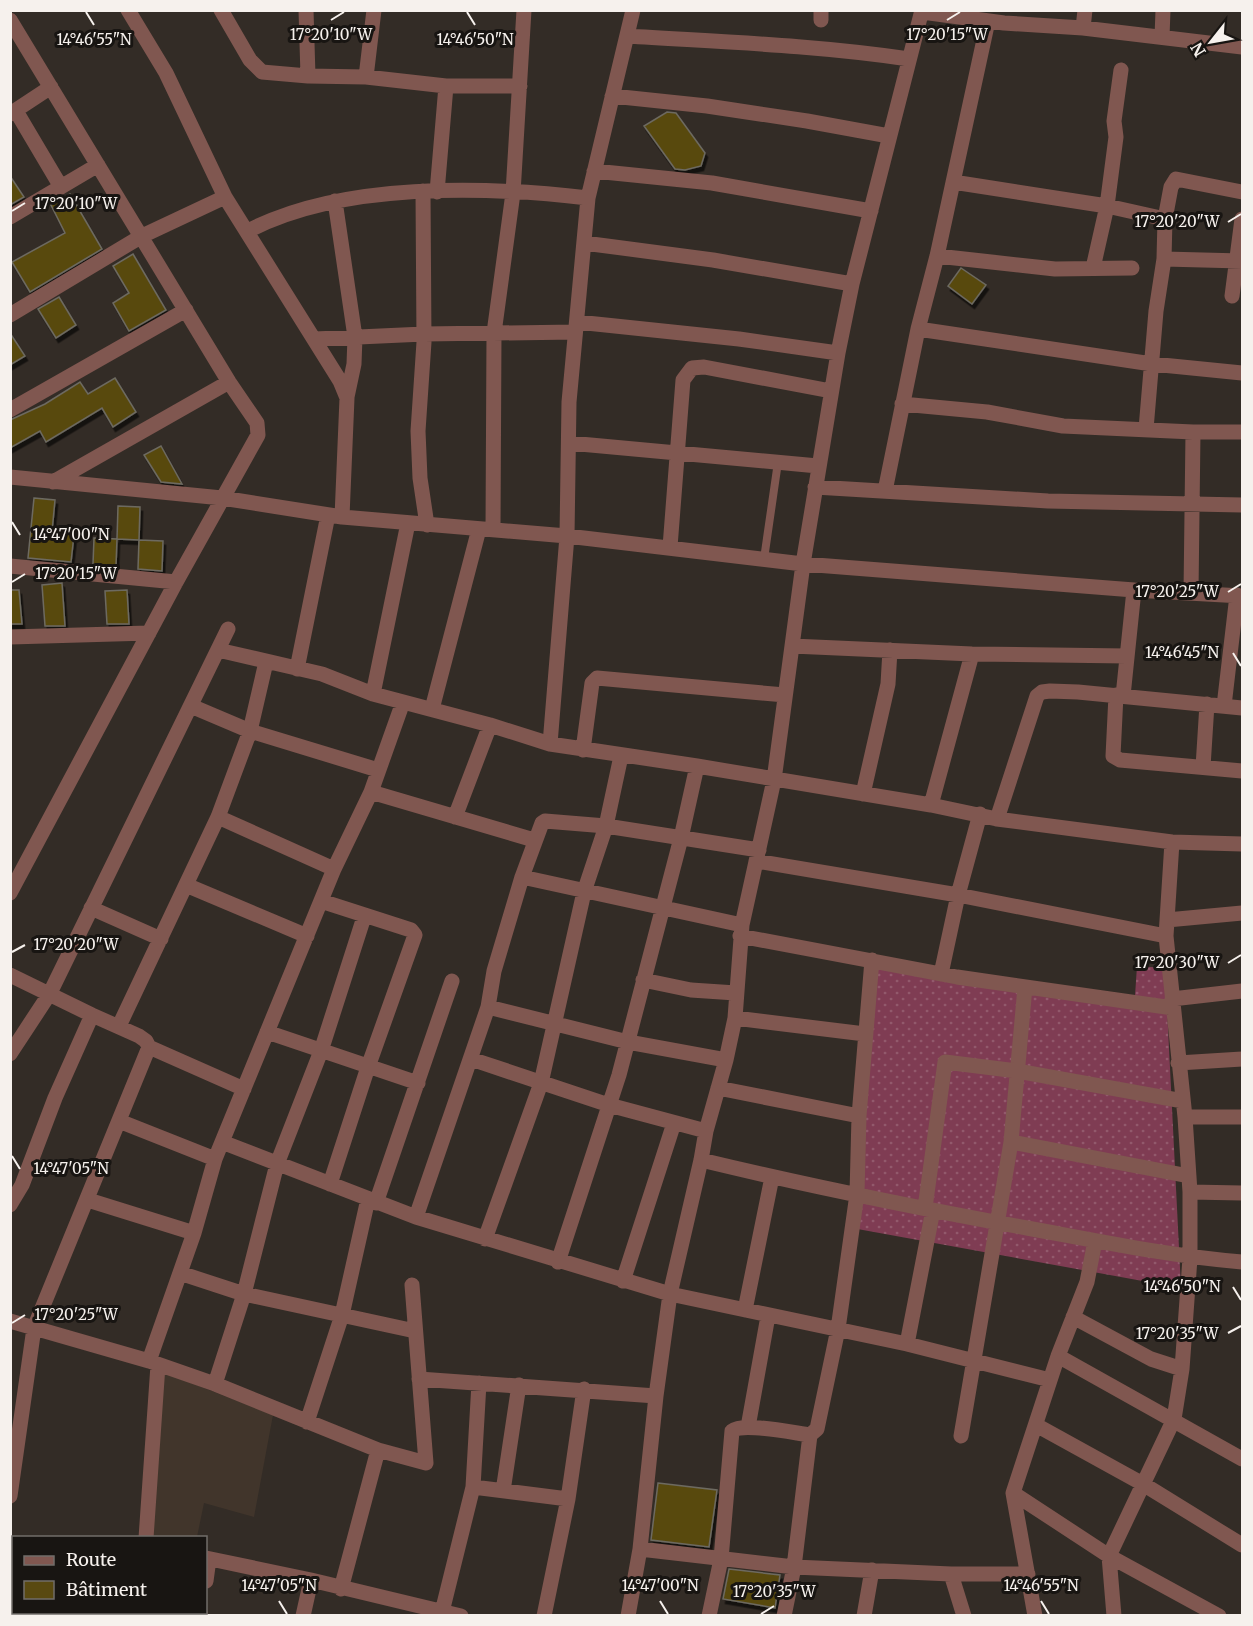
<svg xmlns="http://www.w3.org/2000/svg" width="1253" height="1626" viewBox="0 0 1253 1626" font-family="Merriweather,serif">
<defs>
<pattern id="grass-dots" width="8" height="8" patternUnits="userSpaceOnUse" patternTransform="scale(1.5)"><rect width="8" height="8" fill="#7f3c53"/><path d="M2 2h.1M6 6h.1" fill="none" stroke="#92596c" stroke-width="1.8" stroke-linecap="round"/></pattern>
<filter id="shadow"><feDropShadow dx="2.5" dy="4.5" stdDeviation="0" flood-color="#0009"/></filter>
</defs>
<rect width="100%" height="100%" fill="#332c26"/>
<path fill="#41352b" d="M163,1372L273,1415L254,1517L204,1503L197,1537L151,1538Z"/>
<path fill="url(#grass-dots)" d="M872,961L1135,996L1137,966L1165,968L1181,1288L852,1228Z"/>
<path fill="#594911" stroke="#6d6a60" stroke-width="1.5" filter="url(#shadow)" d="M667,112L676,113L705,153L701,166L685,170L675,169L644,126Z
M10,176L24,197L10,205Z
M70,194L102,249L30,292L12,262L65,233L51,205Z
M133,254L166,310L129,331L113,303L129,293L113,266Z
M961,268L986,285L972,304L948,286Z
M59,297L76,325L56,338L38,309Z
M10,333L25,356L10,365Z
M115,378L136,412L113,427L102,408L46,442L40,431L10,448V420L45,404L80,382L88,394Z
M161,446L182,484L161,482L144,455Z
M34,498L55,500L52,532L74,535L71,562L28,558Z
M118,506L140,507L139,540L117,539Z
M94,538L117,539L116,566L93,564Z
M139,540L163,541L162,571L138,569Z
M62,583L65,626H45L42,585Z
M10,590H19L22,624H10Z
M127,590L129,624H107L105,591Z
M658,1483L717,1490L709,1547L651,1540Z
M729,1569L780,1575L775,1608L723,1599Z"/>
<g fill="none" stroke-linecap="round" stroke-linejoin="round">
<path stroke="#805750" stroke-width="8" d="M764,559L778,462"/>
<path stroke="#805750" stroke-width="15" d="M128,10L166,73L225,197L340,381L347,398L342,517
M221,10L250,60L262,72L308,76L366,77L446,86H520
M306,10L308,76
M821,10V20
M922,12L1004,23L1083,28L1242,47
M10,20L229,382L257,423L258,435L176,582L10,893
M1083,28L1085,10
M627,36C721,42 815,45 909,59
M1162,37L1163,10
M366,77L374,10
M612,96L707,106L807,121L889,136
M16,111L61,187
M10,114L51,87
M594,171L712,183L871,211
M953,182L1107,206L1165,219
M423,191L424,342L418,431L420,478L427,525
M437,192L446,86
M335,201L355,337L354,364L347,397
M10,217L98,165
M248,231C341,182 485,186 588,198
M584,243L713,260L852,284
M937,256L1055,269L1132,268
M1164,259L1242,261
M1093,268L1107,206L1116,137L1114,121L1121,70
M1232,296L1242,219
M10,315L142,236L225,197
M577,322L739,339L838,353
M918,329L1152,364L1242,373
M315,339L424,334L575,332
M902,404L987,412L1063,426L1193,432H1242
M10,410L186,310
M1146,429L1156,311L1164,259L1165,219L1171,187L1176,179L1242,192
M569,443L818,466
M10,477L222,498L342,517L567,536L803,564L1134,590L1242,596
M53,482L229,382
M815,487L1048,501L1242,505
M885,491L918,329L937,256L988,21
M493,530L494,333L513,193L524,10
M670,547L683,380L692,368L704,367L831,391
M10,566L176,582
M1191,593L1193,432
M10,637L149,633
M792,646L972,654L1127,656
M218,650L322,674L373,694L490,725L550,744L697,766L931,805L997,819L1172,842L1242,844
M297,669L328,515
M373,694L408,523
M1116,695L1113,756L1120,760L1242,771
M1123,696L1134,590
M191,706L250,731L378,770
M1224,706L1237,595
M432,709L479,529
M550,744L567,536L569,402L588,198L633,10
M583,750L592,683L597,678L785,695
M1203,767L1207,704
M371,792L534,840
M863,794L888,684L890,650
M931,805L972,654
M218,817L334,869
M455,817L490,725
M997,819L1037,696L1042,692L1050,691L1078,692L1242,708
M756,861L958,895L1166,936
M522,877L742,925
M186,885L307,936
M321,901L411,930L415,935L368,1067L330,1184
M91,908L161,939
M1167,920L1242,913
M740,936L957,977L1173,1008
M941,974L958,895L980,814
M10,975L92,1015L139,1036L146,1041L149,1047L244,1089
M643,980L691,990L736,993
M1172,999L1242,991
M488,1007L628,1042L726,1060
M735,1018L865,1034
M119,1026L218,817L250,731L266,662
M267,1032L418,1083
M10,1054L50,993L228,629
M471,1059L609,1105L706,1131
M1178,1063L1242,1059
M718,1088L859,1116
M1185,1117H1242
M119,1121L215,1159
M222,1142L416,1217L670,1294L907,1344L1050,1380
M1011,1142L1189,1176
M701,1160C809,1186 918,1208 1027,1228C1098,1241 1170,1256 1242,1262
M1190,1192L1242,1193
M88,1200L194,1233
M376,1203L452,981
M10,1205L22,1185L55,1098L92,1015
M925,1208L945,1062L1017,1071L1183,1101
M416,1217L488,1007L494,971L522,877L542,823L545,821L606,826L759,850
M485,1239L541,1083L584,892L606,826L621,756
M558,1262L619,1075L681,838L697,766
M180,1273L244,1294L415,1331
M623,1281L674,1123
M745,1310L772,1177
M1073,1317L1151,1359L1182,1369
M10,1321L149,1361L215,1384L378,1450L426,1463L412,1285
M907,1344L933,1210
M1058,1356L1242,1459
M149,1361L194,1233L215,1159L334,869L371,792L403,702
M419,1379L656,1396
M215,1384L244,1294L277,1164L321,1051L364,917
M307,1422L342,1315L368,1199
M1036,1425L1143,1484L1242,1545
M748,1427L768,1316
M961,1436L1011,1142L1025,987
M473,1487L479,1383
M503,1491L519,1385
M1013,1493L1109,1556L1219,1616
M10,1496L34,1328L149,1047
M146,1538L158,1365
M640,1549L794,1567L951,1574H1028
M206,1558L311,1580L461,1616
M951,1574L964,1616
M10,1579L12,1548
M206,1581L209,1559
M341,1589L378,1450
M100,1616V1612
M200,1616V1612
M303,1616L311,1580
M441,1616L473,1487L568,1499
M544,1616L568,1499L584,1389
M628,1616L640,1549L656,1396L670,1294L701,1160L706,1131L726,1060L735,1018L742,925L774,780L803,564L838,353L852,284L922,10
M709,1616L721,1559L732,1431C743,1422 794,1433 810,1435L817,1429L838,1329L857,1194L859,1116L872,960
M784,1616L794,1567L810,1435
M864,1616L872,1570
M1035,1616L1013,1493L1058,1356L1087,1282L1095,1241
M1114,1616L1109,1556L1174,1419L1182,1369L1190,1258V1192L1185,1117L1166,936L1172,842"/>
</g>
<path fill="none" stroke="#f6f1ed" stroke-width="2" d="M86,12L94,25M467,12L475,25M331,20L344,12M947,20L960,12M12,211L25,203M1228,222L1241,214M12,522L20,535M12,582L25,574M1228,592L1241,584M1233,653L1241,666M12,952L25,945M1228,963L1241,955M12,1156L20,1169M1233,1287L1241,1300M12,1323L25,1315M1228,1333L1241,1326M279,1601L287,1614M660,1601L668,1614M1041,1601L1049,1614M761,1614L774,1606"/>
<g font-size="15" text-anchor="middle" fill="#f6f1ed" stroke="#181512" stroke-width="6" stroke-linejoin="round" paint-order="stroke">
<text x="331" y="40">17°20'10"W</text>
<text x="947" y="40">17°20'15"W</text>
<text x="94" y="45">14°46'55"N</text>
<text x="475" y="45">14°46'50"N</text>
<text x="76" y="209">17°20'10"W</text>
<text x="1177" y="227">17°20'20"W</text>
<text x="71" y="540">14°47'00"N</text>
<text x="76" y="579">17°20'15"W</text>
<text x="1177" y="597">17°20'25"W</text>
<text x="1182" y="658">14°46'45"N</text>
<text x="76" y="950">17°20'20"W</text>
<text x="1177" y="968">17°20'30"W</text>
<text x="71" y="1174">14°47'05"N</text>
<text x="1182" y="1292">14°46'50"N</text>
<text x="76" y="1320">17°20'25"W</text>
<text x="1177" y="1339">17°20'35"W</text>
<text x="279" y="1591">14°47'05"N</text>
<text x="660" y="1591">14°47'00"N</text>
<text x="1041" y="1591">14°46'55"N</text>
<text x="774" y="1597">17°20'35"W</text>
</g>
<rect width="1253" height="1626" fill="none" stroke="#f6f1ed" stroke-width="24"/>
<rect x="12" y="1536" width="195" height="78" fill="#181512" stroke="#716d6a" stroke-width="1.5"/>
<rect x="24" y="1556" width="30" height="9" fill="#805750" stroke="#716d6a" stroke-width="1.5"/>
<text x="66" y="1566" font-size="18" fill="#f6f1ed">Route</text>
<rect x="24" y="1581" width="30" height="18" fill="#594911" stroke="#716d6a" stroke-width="1.5"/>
<text x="66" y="1596" font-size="18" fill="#f6f1ed">Bâtiment</text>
<g transform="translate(1211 42) rotate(239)" stroke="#181512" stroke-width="4.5" paint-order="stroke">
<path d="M0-4.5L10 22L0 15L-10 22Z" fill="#f6f1ed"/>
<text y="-9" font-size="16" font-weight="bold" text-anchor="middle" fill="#f6f1ed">N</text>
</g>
</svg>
